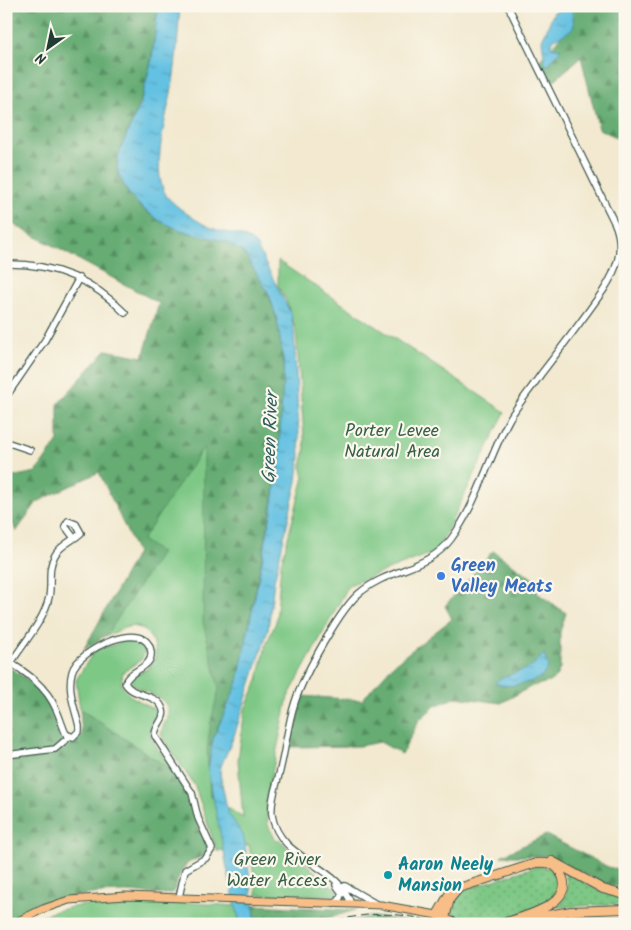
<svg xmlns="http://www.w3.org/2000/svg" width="631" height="930" viewBox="0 0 631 930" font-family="Kalam,sans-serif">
<defs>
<pattern id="grass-dots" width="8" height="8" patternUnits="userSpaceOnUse" patternTransform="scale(1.25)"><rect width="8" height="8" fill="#7ec886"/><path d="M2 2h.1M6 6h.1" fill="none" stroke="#67a46e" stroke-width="1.8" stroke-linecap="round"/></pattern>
<pattern id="forest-firs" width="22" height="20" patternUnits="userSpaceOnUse" patternTransform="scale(1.25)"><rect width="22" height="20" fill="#66ac73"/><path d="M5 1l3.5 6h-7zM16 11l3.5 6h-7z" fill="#538d5f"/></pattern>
<pattern id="water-ripples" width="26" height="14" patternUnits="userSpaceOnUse" patternTransform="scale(1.25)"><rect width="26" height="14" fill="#63c1e2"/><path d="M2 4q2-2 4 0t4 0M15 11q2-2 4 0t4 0" fill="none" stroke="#519eb8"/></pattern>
</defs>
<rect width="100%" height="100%" fill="#fbf7ec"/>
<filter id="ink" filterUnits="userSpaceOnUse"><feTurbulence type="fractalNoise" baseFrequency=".02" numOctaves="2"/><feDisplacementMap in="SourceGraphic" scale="10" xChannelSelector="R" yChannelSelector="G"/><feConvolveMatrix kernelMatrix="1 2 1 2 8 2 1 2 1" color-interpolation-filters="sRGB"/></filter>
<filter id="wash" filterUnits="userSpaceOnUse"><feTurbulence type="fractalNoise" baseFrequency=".0096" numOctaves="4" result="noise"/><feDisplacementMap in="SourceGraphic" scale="20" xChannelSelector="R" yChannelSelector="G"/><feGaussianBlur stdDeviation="1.12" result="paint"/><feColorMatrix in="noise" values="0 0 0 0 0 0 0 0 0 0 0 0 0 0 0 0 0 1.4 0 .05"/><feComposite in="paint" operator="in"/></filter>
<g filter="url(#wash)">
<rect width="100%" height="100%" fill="#f2e9d0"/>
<path fill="url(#grass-dots)" stroke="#4e825d" d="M537,866L550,868L560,881L559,893L548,903L492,924H468L453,914L452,905L464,890Z
M563,871L601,892L625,899V904L557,907C568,897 570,884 563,871Z"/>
<path fill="url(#forest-firs)" stroke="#427454" d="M6,6H158C155,51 146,92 127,133C122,145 114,161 118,174C130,209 165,227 198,235C212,239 227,240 238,248C248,256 255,268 261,279C305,361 276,481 260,568C252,606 246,644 238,682L230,704L217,728L211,790L224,850L217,851L195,786L162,737C159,727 170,721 168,711C166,693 140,694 131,681C136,672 149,671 154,661C157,654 155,645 151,638C135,611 103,638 84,649L137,553L99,472L37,502L16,532L6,504V478L36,472L58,441V404L106,350L143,357L159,303L11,223H6Z
M569,6H625V141L599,129L581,57L549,85L538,62C555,44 569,33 569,6Z
M493,551L538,582L537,593L566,613L560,632V668L556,677L549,682L532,686L501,703L456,697L435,706L419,720L402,754L380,742L359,746L288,747L301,696L362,700L394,664L452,619L445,606Z
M6,665C23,677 41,686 50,704C56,716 56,736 66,744L73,745L82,735L80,709L173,771C188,788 190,804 198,824C201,833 207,840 208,850L205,856C180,863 182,871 173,892C161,897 140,892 127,892C84,892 43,900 6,923Z
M546,835L608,867L625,871V888L605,884L548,856H501Z
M254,905L356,910L307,924H256Z
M372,916L423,924H339Z"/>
<path fill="#7ec886" stroke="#4e825d" d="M278,261L505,412L437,551L349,585L288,697L266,802L268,825L276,841L280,840L295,855L338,891L337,895H257L249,845L217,851L195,786L162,737C159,727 170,721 168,711C166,693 140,694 131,681C135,674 144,672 150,667C163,653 152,635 139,626H129L106,636L161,553L142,540L204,447L203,622L219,689L211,721L207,750L210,796L243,818L238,760L245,709L258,680L266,645L276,622L281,564L304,477L301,466L305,450L296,330L286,300L278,286Z
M125,639L139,640L145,652L141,660L123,672L121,684L129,695L157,711L150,729L151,738L173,771L80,709L76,680L91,656L98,649L117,644Z
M164,901L237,906L240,924H22C68,901 114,902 164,901Z"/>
<path fill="url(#water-ripples)" stroke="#417f8b" d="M158,6H180C178,31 177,57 173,82C169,110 146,177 170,200C182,211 199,223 214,229C229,234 244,233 256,245L291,314L294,331L300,457L297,481L274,581L268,630L234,736L221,766L220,774L228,813L243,835L245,844L256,924H240L227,868L208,771L213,739L238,682L272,510L278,469L284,365L277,319L269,294L244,253L227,242L180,230L160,221L142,208L129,194L119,175L117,168L120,150L140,105L152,59Z
M568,6L572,9L574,26C567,35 559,35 552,41L551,47L561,49L548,65L545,64L542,40L554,12Z
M544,654L548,667L542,677C529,683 508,689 495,683L499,679L531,667Z"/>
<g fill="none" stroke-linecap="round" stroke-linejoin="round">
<path stroke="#63c1e2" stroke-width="1" d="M98,924H101"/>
</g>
</g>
<g filter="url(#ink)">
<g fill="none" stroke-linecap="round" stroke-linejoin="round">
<defs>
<path id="minor" d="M6,264C53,263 93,280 125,313
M6,397L45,340L79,278
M6,442L30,450
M6,660C27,673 46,686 56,709C60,717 62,726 66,734L73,737L79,731V726C75,709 67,690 72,672C78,649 147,617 151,652C153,669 129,669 125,683C133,698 158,692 163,710C166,719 154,726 155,736L192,793L198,818L212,849L206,858L185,870L179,897
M11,663C24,642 44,621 49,597C52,582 47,569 55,555C61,544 73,541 81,533L76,524L68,521L65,526L74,538
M6,755L55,749L69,737
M345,886L376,904
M334,904L339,900L342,893L336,885
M351,904C339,864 279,861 272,815C270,799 278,782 281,766C286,745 288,723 295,702C303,677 341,606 362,591C389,569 429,569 451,539C478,503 488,458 510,418C519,403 531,389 541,374C562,347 583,319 603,291C617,270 625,248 615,224L508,6"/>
<path id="major" d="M12,924L43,909L69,900L126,896L381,905L437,915L459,924"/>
<path id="highway" d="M552,861L603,889L625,895
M437,915L453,887
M445,918L450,899L459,888L536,863C546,862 554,863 560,872C580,904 521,917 500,924
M525,919L571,911L625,909
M561,924L583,921H625"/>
</defs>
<use href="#minor" stroke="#3f574b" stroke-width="8"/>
<use href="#major" stroke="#3f574b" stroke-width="9"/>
<use href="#highway" stroke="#3f574b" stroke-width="10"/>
<use href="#minor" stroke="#fff" stroke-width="5.5"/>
<use href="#major" stroke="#f7be87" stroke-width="7"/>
<use href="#highway" stroke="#f7be87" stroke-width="8"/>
<path stroke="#1f3d34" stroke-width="1" stroke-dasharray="8 4" stroke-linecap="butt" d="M325,924C363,912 400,910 438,924"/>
</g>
</g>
<circle fill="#3f7fe0" stroke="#fbf7ec" stroke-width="2" cx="441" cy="576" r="5"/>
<circle fill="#0f9aa8" stroke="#fbf7ec" stroke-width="2" cx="388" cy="875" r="5"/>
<g text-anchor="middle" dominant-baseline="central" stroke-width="4.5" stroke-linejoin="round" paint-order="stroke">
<g font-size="18" fill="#376048" stroke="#fbf7ec">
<text x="392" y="431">Porter Levee<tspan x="392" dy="21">Natural Area</tspan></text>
<text x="277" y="860">Green River<tspan x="277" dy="21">Water Access</tspan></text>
</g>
<g font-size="18" font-weight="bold" fill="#366cbe" stroke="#fbf7ec" text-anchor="start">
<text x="451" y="566">Green<tspan x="451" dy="21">Valley Meats</tspan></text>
</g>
<g font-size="18" font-weight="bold" fill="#0d838f" stroke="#fbf7ec" text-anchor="start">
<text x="398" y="865">Aaron Neely<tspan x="398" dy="21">Mansion</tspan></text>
</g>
<g font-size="19" font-style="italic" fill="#305e60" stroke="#fbf7ec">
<text transform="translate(271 438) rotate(-88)">Green River</text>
</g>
</g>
<rect width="631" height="930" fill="none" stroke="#fbf7ec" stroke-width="25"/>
<g transform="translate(48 48) rotate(213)" stroke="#fbf7ec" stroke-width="4" paint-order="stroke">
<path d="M0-4L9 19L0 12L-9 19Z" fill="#1f3d34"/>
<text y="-8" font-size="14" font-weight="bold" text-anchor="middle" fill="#1f3d34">N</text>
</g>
</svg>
